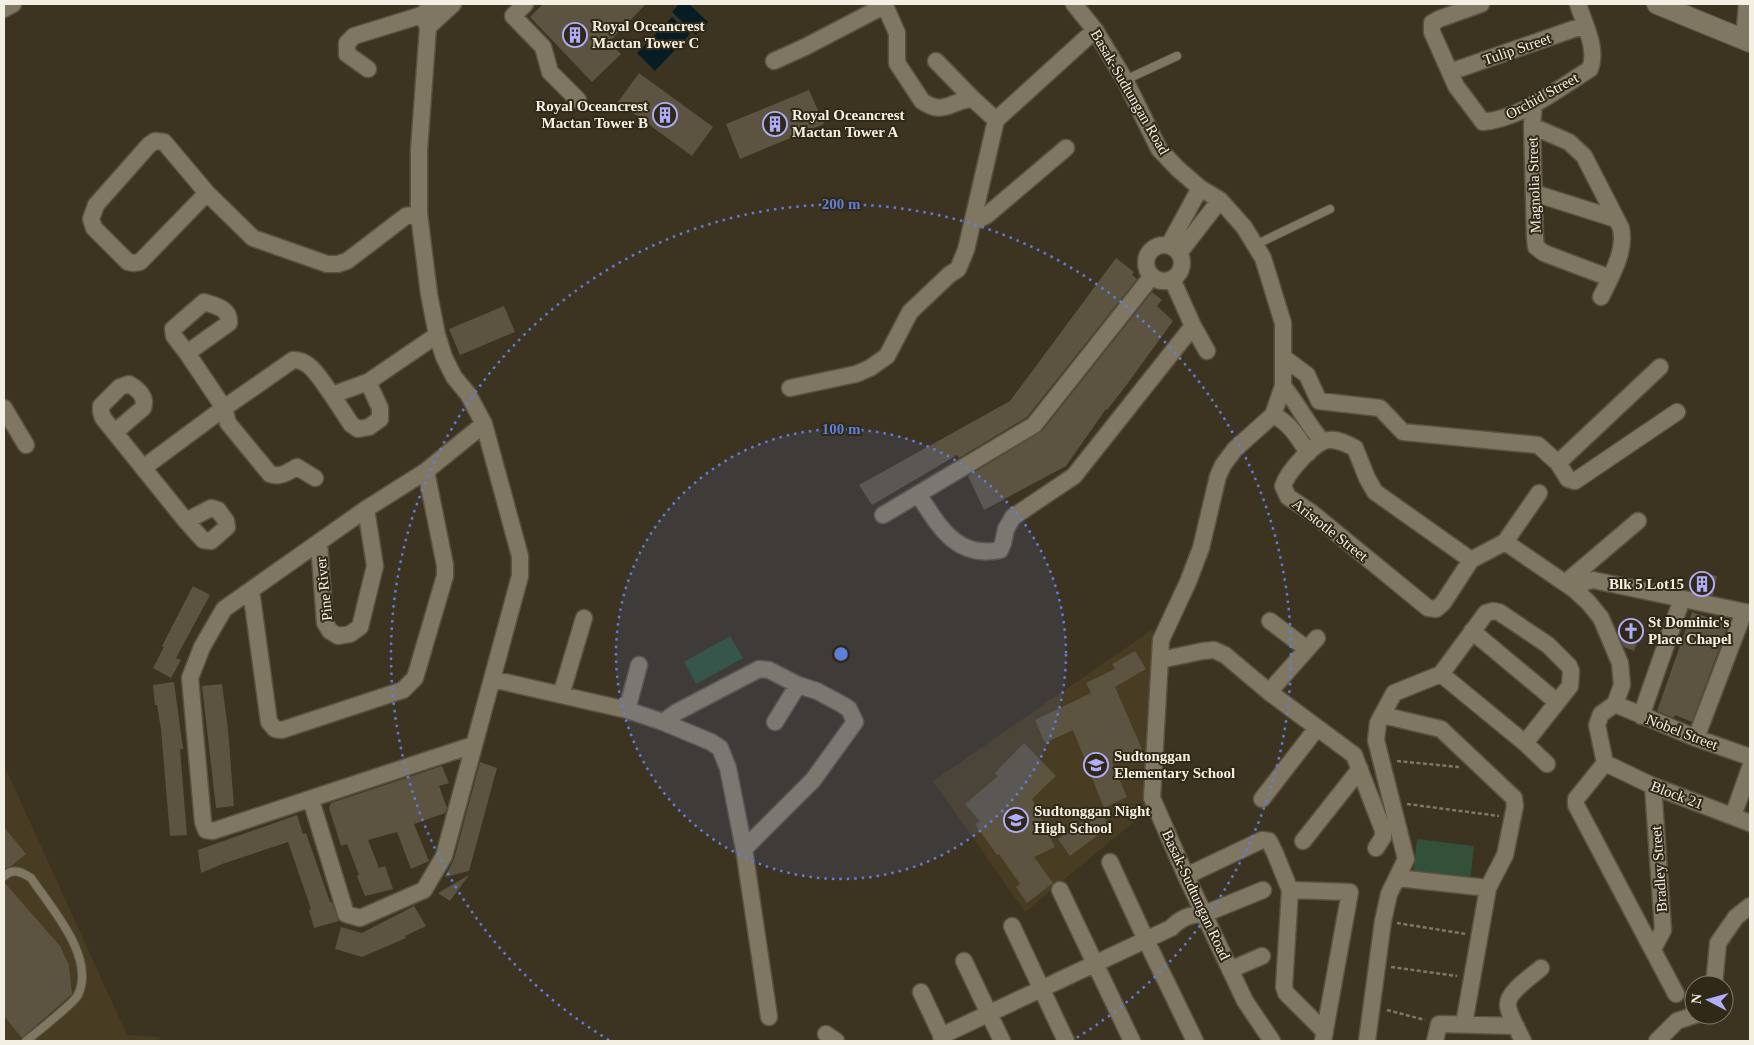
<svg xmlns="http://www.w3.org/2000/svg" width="1754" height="1045" viewBox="0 0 1754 1045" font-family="Georgia,serif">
<rect width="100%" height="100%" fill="#3c3321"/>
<path fill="#483d23" d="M1153,629L1148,810L1025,912L933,781Z
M4,765L127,1035L159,1037L160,1041H4Z"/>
<path fill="#325138" d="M730,636L743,658L696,684L684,662Z
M1417,839L1474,846L1470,881L1413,875Z"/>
<path fill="#061d26" d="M679,4H689L708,22L696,35L672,12Z
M672,17L690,34L655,71L637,53Z"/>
<path fill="#5c5440" d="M543,4H646L609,42L621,54L592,82L530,17Z
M639,73L713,127L692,156L618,102Z
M809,90L824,124L740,159L726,124Z
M1116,258L1134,272L1132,275L1137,279L1027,417L959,458L957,455L872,505L859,485L1010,401Z
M1152,292L1162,300L1157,306L1173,321L1125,387L1107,410L1106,409L1066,466L984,510L968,476L1042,431Z
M504,306L515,332L460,355L449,329Z
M1699,573L1717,576L1713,595L1696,592Z
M193,586L210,595L176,658L181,660L171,678L153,668L164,647L162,646Z
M1692,612L1728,625L1692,722L1675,715L1674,718L1657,711Z
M1625,619L1643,625L1634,651L1624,647L1619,636Z
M1135,651L1146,669L1115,687L1142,749L1112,762L1127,797L1104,808L1073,730L1045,743L1035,720L1091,693L1086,683L1115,669L1112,664Z
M174,682L183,749H180L187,835L170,836L161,729L157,705H155L153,685Z
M222,684L228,729L234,806L216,808L202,686Z
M1024,743L1056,776L1032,799L1055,847L1034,857L1053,883L1027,903L1016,887L1020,884L999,854L997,855L975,824L980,821L965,804L998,776L995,773Z
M480,762L497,768L469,871L445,877L454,859Z
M442,766L449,783L439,786L447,808L445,813L414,824L429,861L411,869L397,832L368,840L379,868L385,866L393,889L365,896L357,876L359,875L347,844L341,846L329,808L331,803Z
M1099,810L1110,826L1070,856L1058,839Z
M297,815L303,834L306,833L330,902H332L339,921L314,928L309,910L311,909L288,842L222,864L201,873L198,850Z
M4,827L26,854L11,866L4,869Z
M469,875L450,901L438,893Z
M4,882L60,946L69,965L72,994L22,1038L4,1016Z
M414,906L426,926L405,936L406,938L362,957L335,949L341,927L362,933Z"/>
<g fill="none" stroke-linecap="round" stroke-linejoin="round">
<defs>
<path id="service" d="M1125,80L1177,56
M1255,245L1330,209
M4,876C13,868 22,872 31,878C51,908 96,957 78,995C74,1003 36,1033 26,1041"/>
<path id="minor" d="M525,4L513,16L543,47L550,72L578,100
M1074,4L1095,30L1125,80L1159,149L1178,169L1200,188L1220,200L1244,227L1263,258L1283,323V386L1273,415L1235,449L1223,465L1218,476L1201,548L1188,582L1161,640L1152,798L1186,876L1245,1001L1272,1041
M1481,4L1439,19L1432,23V32L1456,86L1483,122C1522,118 1558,89 1590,69C1598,48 1584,24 1578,4
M4,9L13,4
M428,27L453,4
M1744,40L1747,4
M774,61L805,47L876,10L886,8L897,33V63L922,101C944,117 953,99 973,99L996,120
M936,61L973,99
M368,69L347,54V43L354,36L422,15L434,4
M1450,72L1585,25
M1534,104L1532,126L1535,238L1536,247L1544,253L1610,278
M1532,126L1569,142L1584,156L1621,228C1626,252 1611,276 1601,297
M207,193L140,262L134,263L128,262L94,228L91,219L96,205L149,145L155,141L164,142L207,193L253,238L327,264H338L347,261L406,216L419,214
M1534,193L1616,219
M972,223L987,215L1066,148
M1146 263a18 18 0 1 1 36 0a18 18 0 1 1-36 0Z
M1169,245L1200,188
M1179,253L1220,200
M1172,279L1193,326L1207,351
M204,302C216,306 230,308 229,323L187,353L174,336L173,329Z
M187,353L224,408L228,423L270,474C280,478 288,472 297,467L315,478
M1283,357L1307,375L1319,401L1380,408L1403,432L1538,445L1558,463L1568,479L1575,481L1677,412
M1283,386C1298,404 1307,424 1322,441
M790,388L856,374L870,368L887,356L910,312L949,275L958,269L966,250L996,120L1095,30
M332,395L351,424L358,429L369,427L380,419V408L368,382
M4,408L26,445
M1273,415C1290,423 1298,437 1308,453
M115,432L143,408C147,397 138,389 129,384L120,387L101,406V412L103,418L186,521
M1558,463L1660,367
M143,468L224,408L293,360C311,359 322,382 332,395L368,382L437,335
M918,494C939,526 956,559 1000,550L1003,543L1006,529L1013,517L1074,476L1193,326
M211,508L218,510L226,521L227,527L211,541L203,540L186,521Z
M883,515L1034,425L1152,276
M1505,542L1575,590L1588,602L1601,618L1620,663L1622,685L1615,704L1601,714L1597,725L1605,763L1576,799V805L1676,994
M319,543L325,623L330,631L338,636L350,634L360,627L375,566L366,509
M1471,560L1375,492L1367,478L1355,448C1347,444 1338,439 1329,440C1314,441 1287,473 1283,486L1288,497L1312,513L1428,608L1436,609L1443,603L1471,560L1505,542L1539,493
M1565,583L1638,521
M251,590L269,722L275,729L282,730L403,690L415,678L445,576V565L426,471
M1575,590L1585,582L1593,580L1750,613
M1270,621L1307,649
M1472,631L1557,702
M1160,660L1203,651L1214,650L1225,655L1269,692L1354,755L1383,830V837L1376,848
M1441,674L1525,743L1547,764
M492,679L627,710L663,722L711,742L720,748L728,768L744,849L769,1017
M1269,692L1317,638
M561,695L584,618
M1615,704L1696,738L1750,757
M627,710L639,665
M1382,715L1441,729L1514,798L1515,806L1505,855L1488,888L1464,1024
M1641,716L1682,599
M663,722L677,712L759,669L769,670L798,685L817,691L843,705L849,709L855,722L813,780L744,849
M775,722L798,685
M1696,738L1744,612
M473,745L213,831L206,830L203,822L190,678L202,647L224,609L366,509L426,471L484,424
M1605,763L1653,786L1750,823
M1262,799L1317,728
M311,800L346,914L360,918L424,890L444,856L520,576V556L484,424L468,394L454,377L444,357L437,335L429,294L419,214V150L428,27L422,15
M1733,816L1750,768
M1303,841L1360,769
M1110,862L1146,940L1195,1041
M1186,876L1262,840L1269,841L1275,853L1290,890L1284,987L1286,993L1325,1032
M1397,878L1488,888
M1060,890L1132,1041
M1290,890L1350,892L1323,1041
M1012,926L1066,1041
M1653,949L1663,930L1653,786
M964,961L1002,1041
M1230,970L1262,956
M1714,985L1718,943L1736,917L1750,906
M921,992L944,1041
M826,1034L836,1041
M941,1036L1171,928C1181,918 1190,914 1204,914L1263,890
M1367,1041L1383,921L1389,894L1406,859L1376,740L1378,723L1394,693L1441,674L1486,613L1493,611L1499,612L1548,645L1569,666L1571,671L1570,686L1525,743
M1435,1041L1439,1024L1516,1026
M1523,1041C1519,1032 1508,1014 1508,1005C1507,992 1532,976 1541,968
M1657,1041L1677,1021L1695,1015"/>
<path id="tertiary" d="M1657,4L1750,42"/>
</defs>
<use href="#service" stroke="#595242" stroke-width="10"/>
<use href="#minor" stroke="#595242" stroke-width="19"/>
<use href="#tertiary" stroke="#595242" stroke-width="22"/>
<path stroke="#7f7767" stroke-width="2.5" stroke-dasharray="4 2.5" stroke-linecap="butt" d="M1397,761L1459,767
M1407,804L1499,816
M1397,923L1466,934
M1391,967L1457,976
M1387,1010L1425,1020"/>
<use href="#service" stroke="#807762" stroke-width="8"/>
<use href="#minor" stroke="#807762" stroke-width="16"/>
<use href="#tertiary" stroke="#807762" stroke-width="20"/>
</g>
<circle cx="841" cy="654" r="225" fill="#5e7edb" fill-opacity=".12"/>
<g fill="none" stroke="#5e7edb" stroke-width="2.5" stroke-dasharray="2.5 5">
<circle cx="841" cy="654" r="225"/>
<path d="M609 1040A450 450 0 1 1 1073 1040"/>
</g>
<defs>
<symbol id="building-ring" viewBox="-11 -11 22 22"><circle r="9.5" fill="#312917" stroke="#b0adfa" stroke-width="1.5"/><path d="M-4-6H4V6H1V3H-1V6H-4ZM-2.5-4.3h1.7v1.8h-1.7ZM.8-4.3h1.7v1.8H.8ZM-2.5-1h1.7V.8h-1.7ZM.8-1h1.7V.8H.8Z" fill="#b0adfa"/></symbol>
<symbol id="church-ring" viewBox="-11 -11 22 22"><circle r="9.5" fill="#312917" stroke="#b0adfa" stroke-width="1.5"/><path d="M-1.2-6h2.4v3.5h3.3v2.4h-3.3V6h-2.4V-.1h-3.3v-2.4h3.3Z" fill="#b0adfa"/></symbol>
<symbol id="school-ring" viewBox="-11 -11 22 22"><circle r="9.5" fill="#312917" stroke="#b0adfa" stroke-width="1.5"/><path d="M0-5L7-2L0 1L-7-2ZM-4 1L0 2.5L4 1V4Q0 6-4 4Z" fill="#b0adfa"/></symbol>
</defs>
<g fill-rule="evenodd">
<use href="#building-ring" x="561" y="21" width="28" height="28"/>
<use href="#building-ring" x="651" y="101" width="28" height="28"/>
<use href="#building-ring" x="761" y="110" width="28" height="28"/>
<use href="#building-ring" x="1688" y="570" width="28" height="28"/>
<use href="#church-ring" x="1617" y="617" width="28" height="28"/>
<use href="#school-ring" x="1082" y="751" width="28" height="28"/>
<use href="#school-ring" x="1002" y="806" width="28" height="28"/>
</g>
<g text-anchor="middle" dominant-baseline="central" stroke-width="4" stroke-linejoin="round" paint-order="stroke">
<g font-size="15" font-weight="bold" fill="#f4efe3" stroke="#312917" text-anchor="start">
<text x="592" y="26">Royal Oceancrest<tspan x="592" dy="17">Mactan Tower C</tspan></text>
<text x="648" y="106" text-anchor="end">Royal Oceancrest<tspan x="648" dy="17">Mactan Tower B</tspan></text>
<text x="792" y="115">Royal Oceancrest<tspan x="792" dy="17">Mactan Tower A</tspan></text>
<text x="1684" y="584" text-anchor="end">Blk 5 Lot15</text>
<text x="1648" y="622">St Dominic's<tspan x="1648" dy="17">Place Chapel</tspan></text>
<text x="1114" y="756">Sudtonggan<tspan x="1114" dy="17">Elementary School</tspan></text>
<text x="1034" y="811">Sudtonggan Night<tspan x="1034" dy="17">High School</tspan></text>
</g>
<g font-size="15" fill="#f4efe3" stroke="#312917">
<text transform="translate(1517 49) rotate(-19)">Tulip Street</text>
<text transform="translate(1130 92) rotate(60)">Basak-Sudtungan Road</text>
<text transform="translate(1542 96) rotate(-29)">Orchid Street</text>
<text transform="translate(1534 185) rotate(-92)">Magnolia Street</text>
<text transform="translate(1330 530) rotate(38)">Aristotle Street</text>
<text transform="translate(324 589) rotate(-96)">Pine River</text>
<text transform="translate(1682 732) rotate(21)">Nobel Street</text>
<text transform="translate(1677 795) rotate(21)">Block 21</text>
<text transform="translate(1659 869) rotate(-94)">Bradley Street</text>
<text transform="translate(1196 895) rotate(65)">Basak-Sudtungan Road</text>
</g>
</g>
<circle cx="841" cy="654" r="8" fill="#5e7edb" stroke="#312917" stroke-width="2.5"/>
<g font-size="15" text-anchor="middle" font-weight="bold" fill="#5e7edb" stroke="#312917" stroke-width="4" stroke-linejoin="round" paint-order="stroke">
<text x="841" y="209">200 m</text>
<text x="841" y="434">100 m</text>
</g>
<rect width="1754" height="1045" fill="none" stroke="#f4efe3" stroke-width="10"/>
<g transform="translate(1709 1000) rotate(276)"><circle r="24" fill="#312917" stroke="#7f7869"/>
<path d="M0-4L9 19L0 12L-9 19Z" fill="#b0adfa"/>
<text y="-8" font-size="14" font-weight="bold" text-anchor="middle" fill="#f4efe3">N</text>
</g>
</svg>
